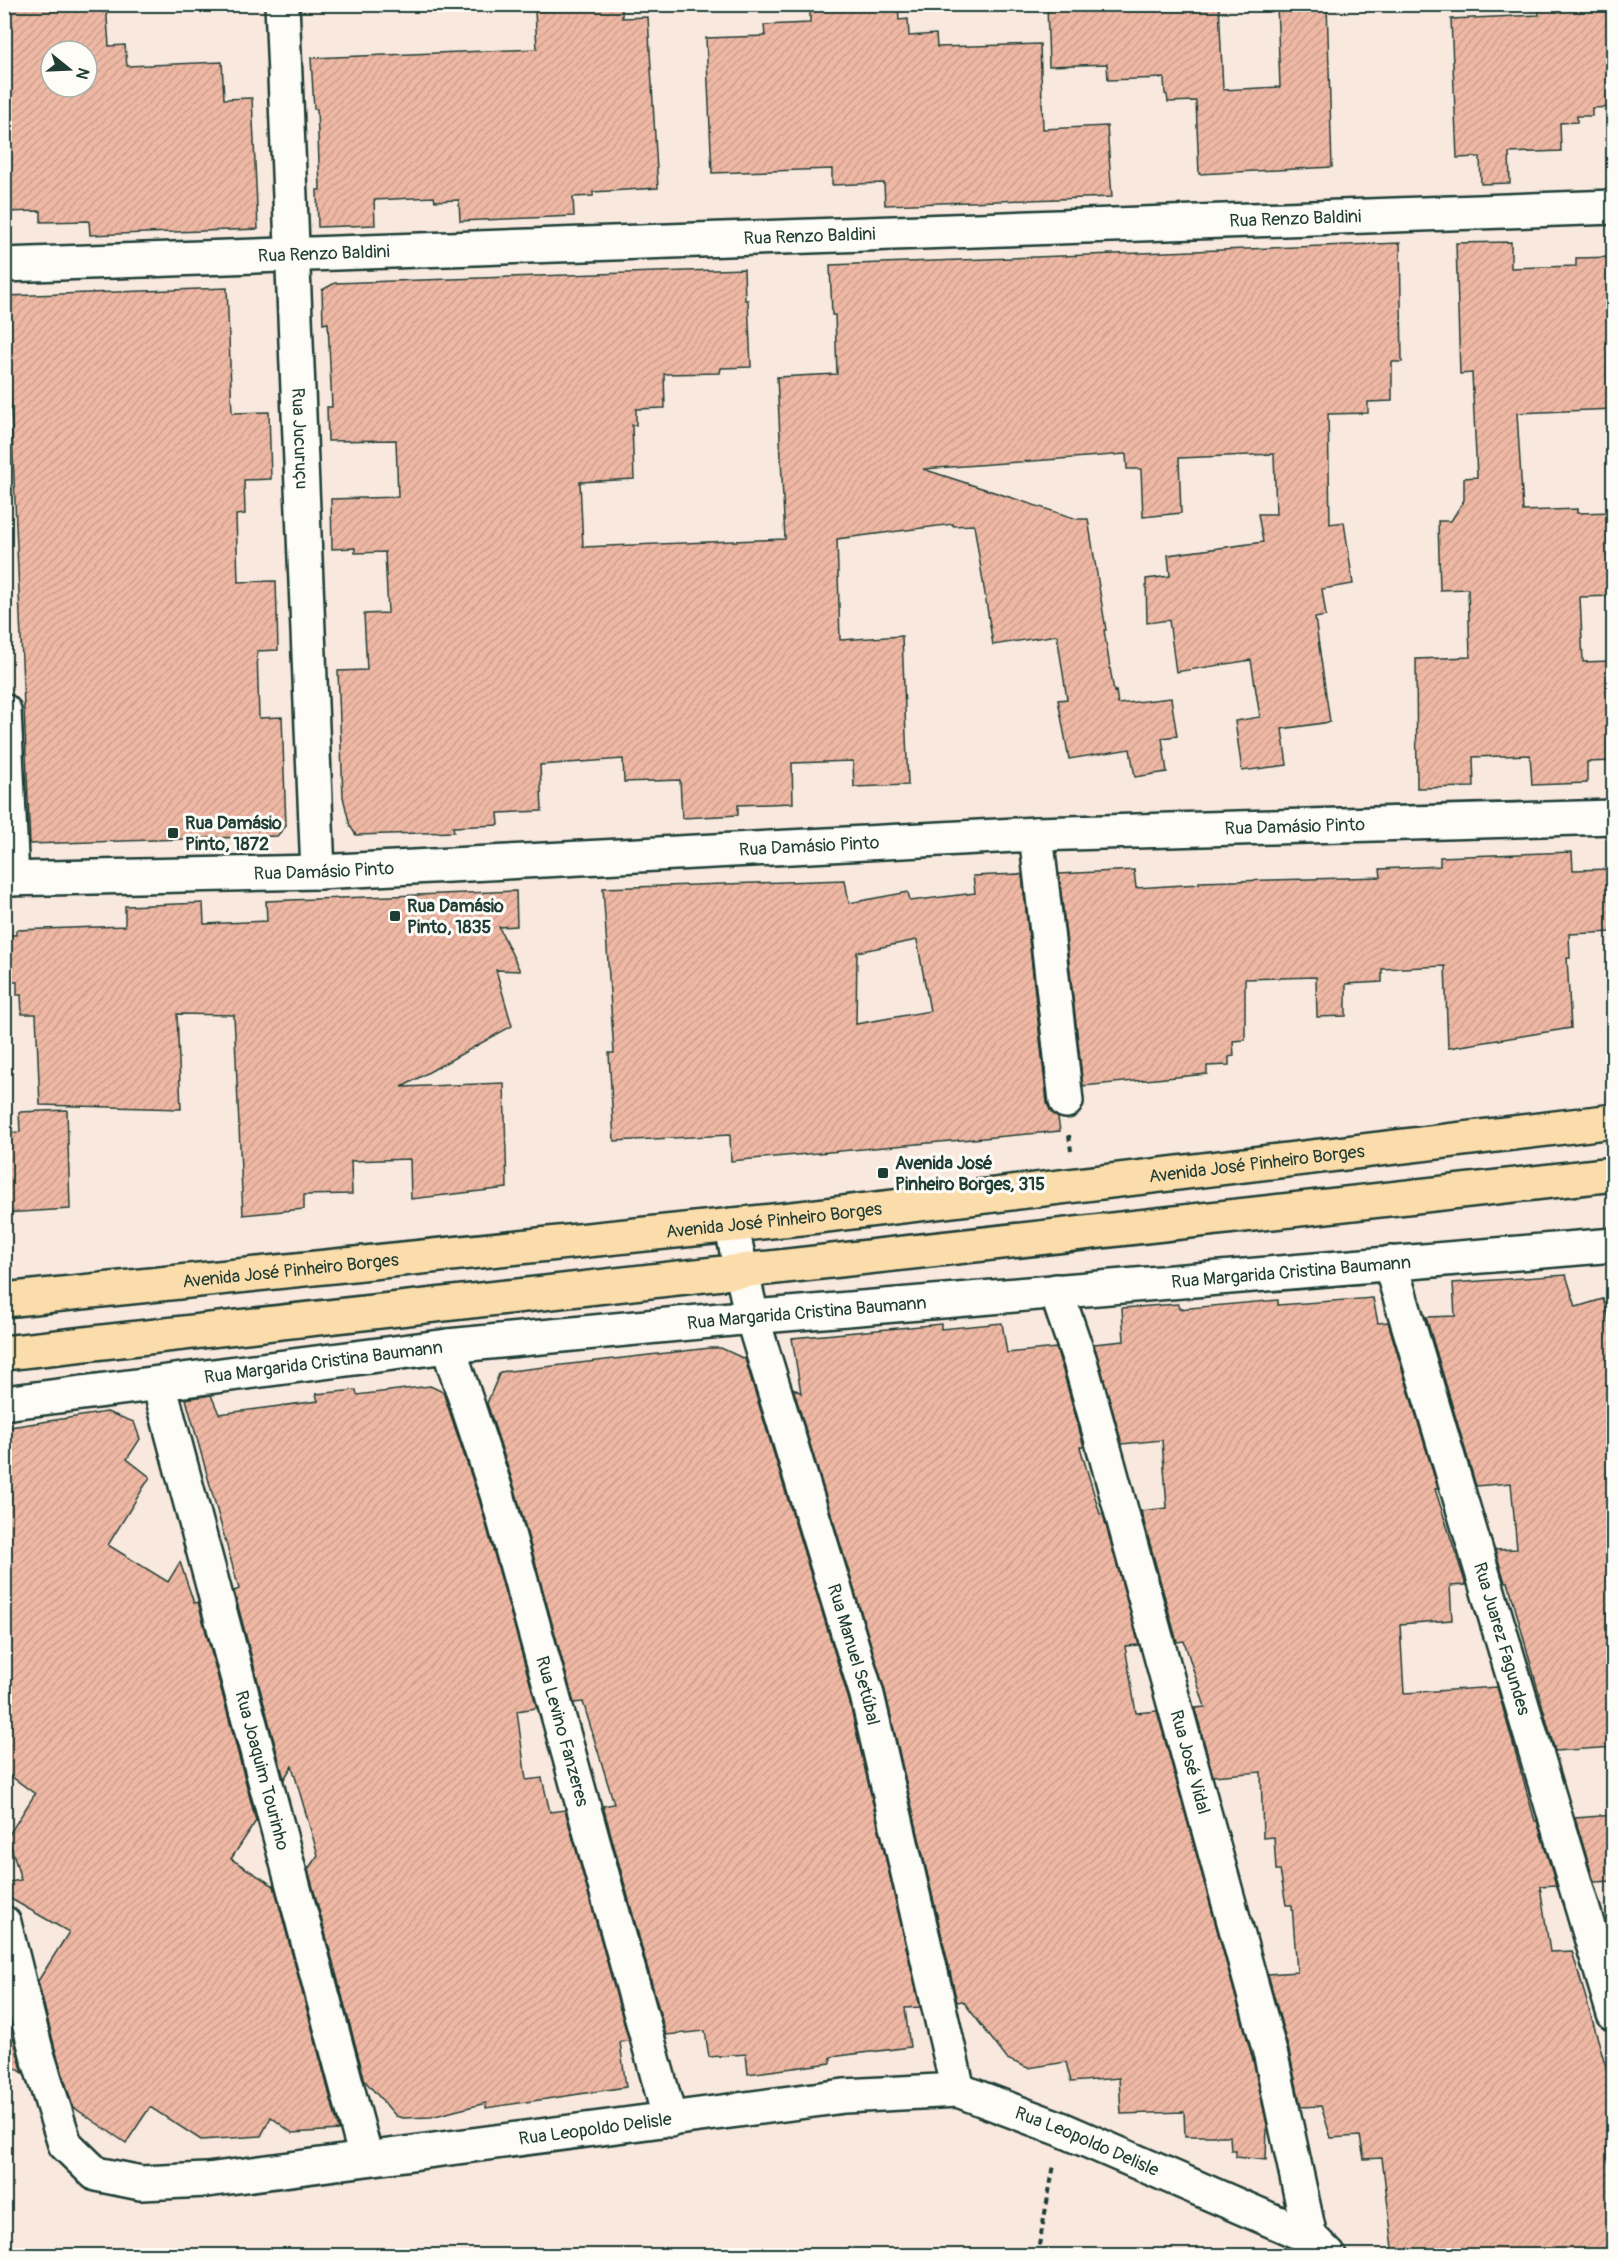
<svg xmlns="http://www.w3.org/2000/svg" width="1618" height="2260" viewBox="0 0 1618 2260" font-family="Pangolin,sans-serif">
<defs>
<pattern id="building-hatch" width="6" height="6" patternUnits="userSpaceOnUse" patternTransform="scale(1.5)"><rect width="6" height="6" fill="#efb8a4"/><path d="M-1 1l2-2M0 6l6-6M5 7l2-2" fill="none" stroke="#cc9f8e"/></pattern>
</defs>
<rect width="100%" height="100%" fill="#f9e8de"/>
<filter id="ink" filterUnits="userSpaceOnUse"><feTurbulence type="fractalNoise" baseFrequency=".0167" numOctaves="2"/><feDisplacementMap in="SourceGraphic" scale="12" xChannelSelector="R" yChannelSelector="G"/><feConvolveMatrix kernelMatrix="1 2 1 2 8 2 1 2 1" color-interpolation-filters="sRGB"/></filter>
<g filter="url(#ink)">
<path fill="url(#building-hatch)" stroke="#1f3d34" stroke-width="1.5" fill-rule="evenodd" d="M4,4H106L109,46L125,45L127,66L222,62L224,99L252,98L258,229L90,235L89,221L41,222V211L4,212ZM51,51H87V87H51Z
M591,4H622V18L648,17L658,188L593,192V196L573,197L574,216L460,221L459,200L435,201L434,197L374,200L375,225L318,227L317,190H320L317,109H314L311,58L537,49L535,11L591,9Z
M810,4H898L899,20L908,19L909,36L936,34L937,47L1040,44L1043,129L1107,126L1112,197L885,205L884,183L832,185V169L712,173L706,38L765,36L764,25L810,23Z
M1047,4H1219L1223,90L1280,87L1277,4H1327L1332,167L1199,174L1196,101L1168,102L1167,95L1165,94L1164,78L1108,80L1107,64L1049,66Z
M1539,4H1614V92H1609L1610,107L1592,108V116H1577V122L1560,123L1561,151L1509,153L1510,183L1481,184L1480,157L1457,158L1451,19L1539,15Z
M1511,242V268L1576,266V258L1614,257V409L1517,413L1523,511L1577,509V513L1614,512V596L1580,597L1583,662L1610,661L1614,761L1587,762V783L1532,785L1530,755L1473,757L1474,787L1417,788L1416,659L1470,657L1468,589L1440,590L1438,521H1451L1464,500V478L1477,477L1472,373L1460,374L1456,243Z
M1400,243L1402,362H1392V401L1368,402V413L1328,414L1330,524L1344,522L1353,584L1322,589L1326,616L1315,618L1330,722L1282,729L1287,765L1242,771L1235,721L1260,717L1251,660L1176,672L1169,620L1147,623L1146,579L1170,576L1168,555L1263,542L1258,514H1276L1274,454L1179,458L1181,513L1143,517L1141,469H1127L1126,454L923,469L1077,519H1088L1106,630H1104L1114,692L1116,691L1118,704L1171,698L1177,736L1162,738L1167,772L1135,777L1130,749L1069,759L1058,700L1067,699L1057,635L993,645L974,525L953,526V524L837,539L840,640L902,636L908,785L854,787L853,761L792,763L793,803L738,805V815L682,818L680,780L624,782L623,759L540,765L542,811L498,813L499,825L453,827L454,832L356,835L350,826L343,797L338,671L367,670L364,614L388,613L385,552L355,553V548L332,549L331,499L398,497L396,440L328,441L327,407H332L328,323L323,324L322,290L335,283L744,269L745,300H748L751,367L721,368L720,373L664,374L665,408L636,409V425H632L634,479L580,482L583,547L785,539L777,377L837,374L835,315H832L830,265Z
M227,288L232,413L269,412L271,479L244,480L245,514L236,515L238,582L276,581L278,650L257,651L259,718L282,717L286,826L277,836L30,844L6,296Z
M1572,852L1573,870L1614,869V932L1569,934L1570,958H1567L1571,1028L1448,1048L1445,966L1382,969V982L1346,984V1016L1317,1017L1316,977L1245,979V1040L1233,1041L1234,1056L1229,1057V1065L1207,1066V1074L1083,1086L1059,874L1134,870L1136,888L1199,884V882L1381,877L1380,869L1440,866V857Z
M1017,874L1022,875L1047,1103L1051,1112L1058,1118L1060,1131L731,1161L730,1135L614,1141L609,1053H614L603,888L845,880L849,903L908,892L910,901L975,893L973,876ZM917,940L930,1011L856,1024L857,952Z
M516,891L517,926L499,927L520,971L496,970L512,1026L402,1087L504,1083L507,1188L411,1199L410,1159L351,1161L352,1194L304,1195V1209L243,1215L234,1015L177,1014L181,1109L40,1105L36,1014H22L21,995H17V982H6L4,935H16V930L125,926V906L203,903L204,924L267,921L266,901Z
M67,1110L70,1209L4,1213V1133L20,1132L19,1112Z
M1566,1275L1576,1307L1603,1299L1614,1333V1747L1555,1751L1508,1582H1505L1495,1550L1517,1549L1511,1483L1476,1486L1426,1317L1455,1316L1453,1283Z
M1373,1298L1378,1323L1388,1322L1438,1489H1435L1466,1585L1450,1586L1452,1620L1400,1624L1404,1693L1497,1687L1535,1821H1537L1556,1885L1540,1886L1550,1952L1572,1951L1614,2094V2256H1394L1382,2158L1364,2159L1360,2136L1331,2138L1321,2106L1301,2107L1289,2051L1268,1974L1297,1972L1292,1905H1286L1280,1870H1276L1274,1837L1263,1838L1261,1772L1213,1776L1195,1708L1205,1707L1184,1641L1177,1642L1141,1511L1167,1508L1162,1440L1122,1444L1094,1344L1124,1341L1122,1308L1178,1304L1179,1309L1278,1300V1305Z
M1002,1323L1007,1353L1056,1348L1062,1367L1084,1447H1080L1100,1514H1103L1139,1645L1125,1646L1136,1713L1157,1711L1253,2060L1267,2125L1266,2160L1236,2157V2150H1231L1230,2136H1185L1184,2112L1121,2114L1119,2078L1071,2082L1066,2062L1028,2068L1007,2059L963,2001L957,2002L885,1691L793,1388L801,1393L792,1338L941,1324V1329Z
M710,1348H721L745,1359L849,1700L920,2007L905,2008L910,2047L831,2057V2063L748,2074L746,2054L709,2057L705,2031L666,2035L603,1806L614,1804L583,1702L574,1703L515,1489L487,1403L500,1372Z
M430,1386L443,1392L479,1499L537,1708L517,1711L526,1780L542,1778L550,1812L565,1810L629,2041L620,2042L626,2087L486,2108V2103L431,2117L403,2118L396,2116L365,2081L308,1869L318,1855L292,1766L284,1779L234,1591L239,1589L186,1399L211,1395L219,1414L318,1401L316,1394L356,1390L357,1395Z
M107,1412L134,1422L140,1439L127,1459L150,1477L108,1545L168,1582L180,1562L194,1603L198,1602L256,1821L231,1859L274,1886L339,2130L292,2133L271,2117L261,2136L201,2140L150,2107L126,2143L73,2107L55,2049L38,1981L69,1932L4,1895V1883L21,1880L8,1836L35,1794L4,1771V1428Z
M1614,1815V1881L1594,1882L1575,1818Z
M10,2024L19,2059L23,2073L4,2060V2032Z"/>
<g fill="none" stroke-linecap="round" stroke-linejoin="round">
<defs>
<g id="minor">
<path id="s1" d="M282,4L318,872"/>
<path id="s2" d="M4,265L1614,207"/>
<path d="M4,711L12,879"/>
<path d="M1036,834L1066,1101"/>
<path id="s3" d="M731,1225L752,1317L867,1695L958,2090"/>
<path id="s4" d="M1390,1263L1614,2014"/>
<path id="s5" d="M1056,1291L1080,1361L1271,2056L1310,2237"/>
<path id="s6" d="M448,1346L497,1494L670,2120"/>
<path id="s7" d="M159,1384L366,2158"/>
<path id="s8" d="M4,1403L448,1346L752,1317L1614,1245"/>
<path id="s9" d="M4,1923L37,2054L65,2144L96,2174L141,2183L207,2180L844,2096L958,2090L1061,2129L1310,2237L1329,2256"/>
</g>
<g id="tertiary">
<path id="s10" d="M4,879L318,872L1036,834L1614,817"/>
</g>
<g id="primary">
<path id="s11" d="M4,1300L801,1218L1614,1121"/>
<path d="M4,1353L1614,1174"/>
</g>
</defs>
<use href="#minor" stroke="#1f3d34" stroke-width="38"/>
<use href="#tertiary" stroke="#1f3d34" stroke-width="38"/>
<use href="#primary" stroke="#1f3d34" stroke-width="38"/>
<path stroke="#1f3d34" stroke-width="4" stroke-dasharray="6 4.5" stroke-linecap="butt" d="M1069,1135L1071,1151
M1037,2256L1054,2165"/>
<use href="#minor" stroke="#fdfcf7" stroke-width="33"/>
<use href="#tertiary" stroke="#fdfcf7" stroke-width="33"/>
<use href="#primary" stroke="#fbddab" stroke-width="33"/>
</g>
</g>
<g fill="#1f3d34" stroke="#fdfcf7" stroke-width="2">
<rect x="167" y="827" width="12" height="12" rx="3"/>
<rect x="389" y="910" width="12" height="12" rx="3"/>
<rect x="877" y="1167" width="12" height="12" rx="3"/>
</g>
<g text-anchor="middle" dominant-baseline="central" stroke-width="6" stroke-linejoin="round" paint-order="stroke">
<g font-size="18" fill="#1f3d34" stroke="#fdfcf7">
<text stroke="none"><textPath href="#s2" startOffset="1292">Rua Renzo Baldini</textPath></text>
<text stroke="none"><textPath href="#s2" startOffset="806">Rua Renzo Baldini</textPath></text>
<text stroke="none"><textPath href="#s2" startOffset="320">Rua Renzo Baldini</textPath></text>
<text stroke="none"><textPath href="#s1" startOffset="435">Rua Jucuruçu</textPath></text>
<text stroke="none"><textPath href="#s10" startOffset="1292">Rua Damásio Pinto</textPath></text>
<text stroke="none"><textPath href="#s10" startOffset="806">Rua Damásio Pinto</textPath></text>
<text stroke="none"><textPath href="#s10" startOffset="320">Rua Damásio Pinto</textPath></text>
<text stroke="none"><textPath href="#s11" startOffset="1260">Avenida José Pinheiro Borges</textPath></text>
<text stroke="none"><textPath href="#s11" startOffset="774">Avenida José Pinheiro Borges</textPath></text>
<text stroke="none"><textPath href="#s11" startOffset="288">Avenida José Pinheiro Borges</textPath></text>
<text stroke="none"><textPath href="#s8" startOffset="1294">Rua Margarida Cristina Baumann</textPath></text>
<text stroke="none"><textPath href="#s8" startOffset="808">Rua Margarida Cristina Baumann</textPath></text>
<text stroke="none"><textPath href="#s8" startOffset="322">Rua Margarida Cristina Baumann</textPath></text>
<text stroke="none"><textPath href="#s4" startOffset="392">Rua Juarez Fagundes</textPath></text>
<text stroke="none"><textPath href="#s3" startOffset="447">Rua Manuel Setúbal</textPath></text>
<text stroke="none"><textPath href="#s6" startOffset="402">Rua Levino Fanzeres</textPath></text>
<text stroke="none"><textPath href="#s5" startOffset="490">Rua José Vidal</textPath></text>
<text stroke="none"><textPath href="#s7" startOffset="400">Rua Joaquim Tourinho</textPath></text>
<text stroke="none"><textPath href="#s9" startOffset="776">Rua Leopoldo Delisle</textPath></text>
<text stroke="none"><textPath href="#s9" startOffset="1280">Rua Leopoldo Delisle</textPath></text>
</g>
<g font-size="18" font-weight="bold" fill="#1f3d34" stroke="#fdfcf7" text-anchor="start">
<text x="185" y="823">Rua Damásio<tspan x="185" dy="21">Pinto, 1872</tspan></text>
<text x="407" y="906">Rua Damásio<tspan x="407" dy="21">Pinto, 1835</tspan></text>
<text x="895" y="1163">Avenida José<tspan x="895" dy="21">Pinheiro Borges, 315</tspan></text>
</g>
</g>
<rect width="1618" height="2260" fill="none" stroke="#fdfcf7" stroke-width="24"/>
<rect x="12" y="12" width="1594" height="2236" fill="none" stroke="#1f3d34" stroke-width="2" filter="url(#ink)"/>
<g transform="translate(69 69) rotate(108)"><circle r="28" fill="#fdfcf7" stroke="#a4b0a9" stroke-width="1.5"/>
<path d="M0-4.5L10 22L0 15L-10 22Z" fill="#1f3d34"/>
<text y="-9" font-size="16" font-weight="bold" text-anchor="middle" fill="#1f3d34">N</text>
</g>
</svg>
